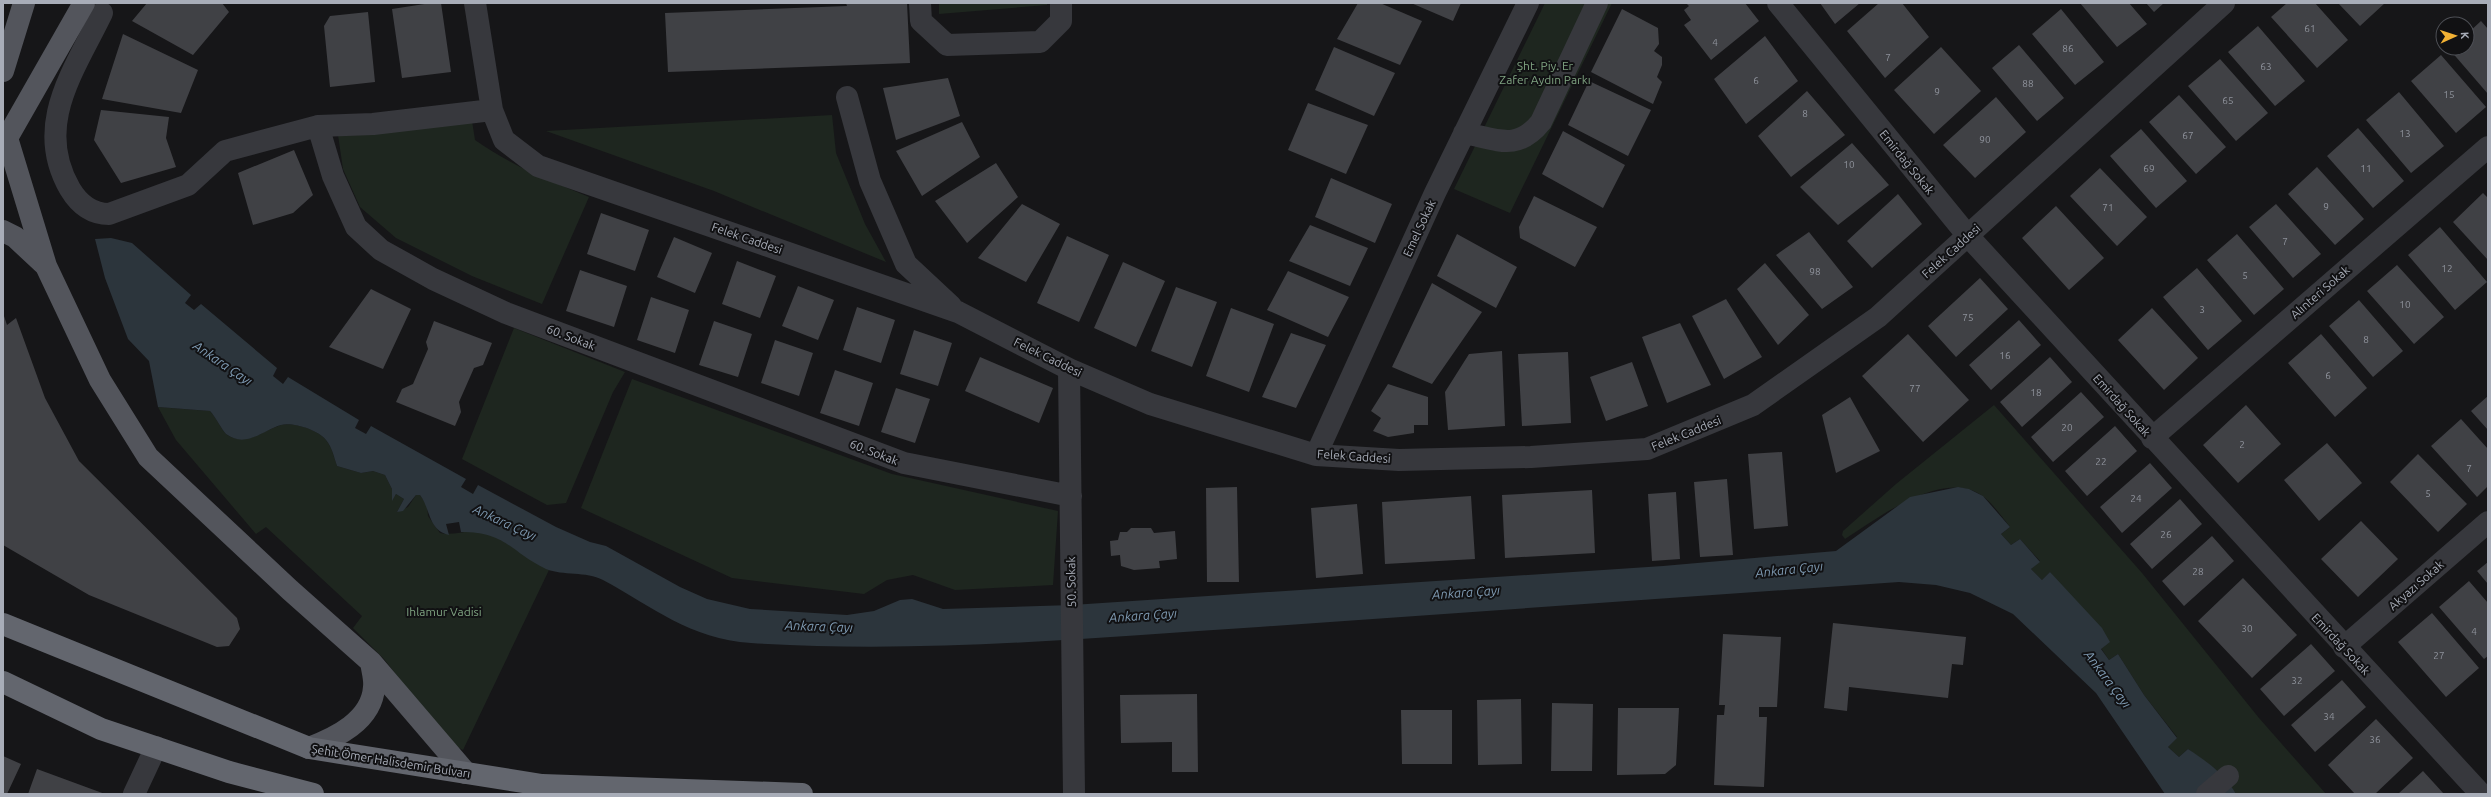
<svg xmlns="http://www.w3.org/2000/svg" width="2491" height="797" viewBox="0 0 2491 797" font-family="Ubuntu,sans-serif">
<rect width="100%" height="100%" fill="#161618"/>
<path fill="#1e261f" d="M939,3H1047V5L939,14Z
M1545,3H1612L1510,213L1454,189Z
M832,115L836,153L865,224L886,262L714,191L546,131Z
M472,121L475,140C510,165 550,181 589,197L542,304L472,276L396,238L360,207L343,169L338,135Z
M514,328L625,372L613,392L566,503L547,505L462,459Z
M632,379L892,474L1058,511L1053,585L955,590L913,575L887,580L864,594L732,578L581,508Z
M1994,405L2142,573L2259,718L2326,794H2236L2219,772L2188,749L2179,757L2168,747L2177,737L2144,695L2118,654L2109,660L2050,572L2042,580L2031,569L2040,561L2020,539L2011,545L2001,534L2010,527C2002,517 1994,505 1984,497C1945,466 1878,518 1845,539L1842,535L1843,531L1896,484Z
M158,407L210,411C215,416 222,430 226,434C245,448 263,430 281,425C294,422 318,430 326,440C332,447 334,457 337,466L361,473L373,471L385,475L392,489V500L396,494L404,499L397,512L408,507L416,495H420L427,505L428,516L440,533C453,536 465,530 478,532C503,535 527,556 549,570L463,750L449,743L384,659L353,628L362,616L266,527L256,534L176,440Z"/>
<path fill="#2c353c" d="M111,238L132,243L191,295L185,303L194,310L201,304L277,368L273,376L283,384L288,377L359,420L355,428L366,434L371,426L466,479L461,487L473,494L478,485L556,527L590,542L606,546L680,587L707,599L750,609L847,615L874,611L900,600L912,599L943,609L1072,605L1663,566L1836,551L1910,497L1958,487L1969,489L1983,496L2010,527L2001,534L2011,545L2020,539L2040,562L2031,569L2042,580L2050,572L2102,628L2110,642L2101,649L2109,660L2118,654L2144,695L2177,738L2168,747L2179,757L2188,749C2206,761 2225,774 2236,794H2165L2096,693L2013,614L1970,593L1936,585L1899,582C1685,597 1472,612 1259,627C1090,638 920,654 751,643C690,639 653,607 603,580C586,571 563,576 546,569C510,552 507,532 461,532L459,522L446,524L449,535C428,530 431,510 420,495H416L403,511L397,512L404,499L396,494L392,501V489L385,475L373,471L361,473L337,466C334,457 332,447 326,440C318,430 293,422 281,425C263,430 246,449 226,434C222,430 215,416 210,411L158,407L149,361L128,339L105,278L95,239Z"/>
<path fill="#404145" d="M147,3H222L229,12L193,55L132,21Z
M431,3H441L451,72L402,78L392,9Z
M846,3H907L910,63L668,72L665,13L847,6Z
M1358,3H1380L1422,21L1400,65L1337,39Z
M1411,3H1461L1453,21Z
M1686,3H1745L1759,21L1711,60L1684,25L1691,20L1684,10L1689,6Z
M1820,3H1860L1835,24Z
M1879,3H1902L1929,37L1885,78L1847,31Z
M2080,3H2129L2147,24L2117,47Z
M2146,3H2164L2154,12Z
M2287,3H2315L2348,40L2317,68L2271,17Z
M2338,3H2385L2360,26Z
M1622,9L1658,28L1659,44L1654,51L1662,57V65L1657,77L1662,82L1653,104L1591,72Z
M2061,9L2104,62L2075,85L2032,34Z
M368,12L375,82L330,87L324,26L330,16Z
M2481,21L2488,29V94L2450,50L2467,48V34Z
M2258,26L2305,81L2275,106L2228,52Z
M123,34L198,70L181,113L102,99Z
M1765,36L1798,81L1746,124L1714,79Z
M2019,45L2064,98L2037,121L1992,68Z
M1334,47L1395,73L1374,116L1315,90Z
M1941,47L1981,91L1934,134L1894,90Z
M2441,55L2486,107L2456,133L2411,81Z
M2220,59L2268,113L2236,141L2188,86Z
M948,78L960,116L896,140L883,88Z
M1589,81L1651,110L1628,156L1568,125Z
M1807,91L1845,135L1791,177L1758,136Z
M2399,92L2444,146L2411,173L2366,120Z
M2179,95L2226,147L2196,174L2149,122Z
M1996,97L2026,132L1975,178L1943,145Z
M1308,103L1368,125L1346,174L1288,150Z
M101,110L169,117L166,138L176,167L121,183L94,140Z
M962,122L980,157L922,196L896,151Z
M2358,128L2404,181L2373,208L2327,156Z
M2141,129L2187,181L2156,208L2110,156Z
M1563,131L1625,165L1603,208L1542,174Z
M1852,143L1889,185L1838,225L1800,187Z
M294,150L313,195L293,213L253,225L238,173Z
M996,163L1018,197L967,243L935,201Z
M2317,167L2364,219L2335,245L2288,194Z
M2100,168L2147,217L2117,246L2070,196Z
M1331,178L1392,204L1375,243L1315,217Z
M2483,193L2488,198V260L2453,222Z
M1898,194L1922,224L1872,268L1847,241Z
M1534,196L1597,227L1575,267L1520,238L1519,227Z
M1022,204L1060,224L1026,282L978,258Z
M2276,204L2321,254L2293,278L2249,227Z
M2056,206L2104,258L2069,290L2022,238Z
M601,213L649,230L635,271L587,254Z
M1310,225L1368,248L1350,286L1289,261Z
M2440,227L2487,282L2455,310L2408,255Z
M1809,232L1853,287L1822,309L1776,255Z
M1457,234L1517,267L1496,308L1437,276Z
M2237,234L2284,289L2254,315L2207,260Z
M1067,236L1109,255L1079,322L1037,303Z
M674,237L712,253L695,293L657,277Z
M737,261L776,276L760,318L722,304Z
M1123,262L1165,281L1136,347L1094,328Z
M1765,263L1809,315L1778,345L1737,289Z
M2397,265L2444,317L2414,344L2367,291Z
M2197,268L2242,321L2208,350L2163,297Z
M580,270L627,286L614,327L566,311Z
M1288,271L1349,297L1328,337L1267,310Z
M1980,278L2008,309L1956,357L1928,326Z
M1432,283L1482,312L1432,384L1392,367Z
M798,286L834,300L818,340L782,326Z
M1176,287L1217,302L1192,367L1151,351Z
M371,289L411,309L383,369L329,347Z
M651,297L689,310L675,353L637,340Z
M1726,299L1762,357L1724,379L1692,316Z
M2359,300L2403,351L2373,377L2329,326Z
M857,307L895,320L881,363L843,350Z
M1231,308L1274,324L1249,392L1206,376Z
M2152,308L2198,358L2164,390L2118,340Z
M3,313L7,325L16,318L45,398L79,461L237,618L240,629L229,646L217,647L89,595L3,545Z
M2019,320L2041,345L1991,390L1969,365Z
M434,321L492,343L483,365L474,368L459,402L461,412L455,426L396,402L402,389L413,384L428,349L426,342Z
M714,321L752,334L738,377L699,365Z
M1680,323L1711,385L1667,403L1642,337Z
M914,330L952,343L938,386L900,374Z
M1291,333L1326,345L1296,408L1262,397Z
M1908,334L1969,400L1923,442L1862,376Z
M2321,334L2367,388L2335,417L2288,363Z
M775,340L813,353L799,396L761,383Z
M1502,351L1505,426L1448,430L1445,392L1469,354Z
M1568,352L1571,423L1522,426L1518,354Z
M980,357L1053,388L1039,423L965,391Z
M2050,357L2072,382L2022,427L2000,402Z
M1632,362L1648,406L1606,421L1590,377Z
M835,370L873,383L859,426L820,413Z
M1388,384L1428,397V425H1414V433L1388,437L1373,431L1381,418L1371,411Z
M896,388L930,399L915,443L881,432Z
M2081,392L2104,417L2053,462L2031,437Z
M2488,396V430L2471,411Z
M1850,397L1880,451L1836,473L1822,415Z
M2246,405L2281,444L2238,483L2203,445Z
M2461,419L2488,449V486L2477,497L2431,446Z
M2115,426L2137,451L2087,496L2065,471Z
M2327,443L2362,483L2319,521L2284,480Z
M1782,452L1788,526L1754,529L1748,454Z
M2418,454L2467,504L2438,532L2390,482Z
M2150,463L2172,488L2122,533L2100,507Z
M1727,479L1733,555L1700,557L1694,482Z
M1237,487L1239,582H1207L1206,488Z
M1592,490L1595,553L1505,558L1502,495Z
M1676,492L1680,559L1652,561L1648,494Z
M1471,496L1475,559L1385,564L1382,502Z
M2180,499L2202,524L2152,569L2130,544Z
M1357,504L1363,574L1316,578L1311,508Z
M2361,521L2398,559L2358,597L2321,559Z
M1131,528H1151L1154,533L1175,531L1177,559L1159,561L1160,568L1134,570L1121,566L1120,555L1111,556L1110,541L1118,540L1120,532H1127Z
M2212,536L2234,561L2184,606L2162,581Z
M2488,562V584L2477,571Z
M2243,578L2297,635L2252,678L2198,621Z
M2469,581L2488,603V656L2484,659L2439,607Z
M2432,613L2479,668L2446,697L2398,642Z
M1833,623L1966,637L1963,665L1952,664L1948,698L1849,687L1847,711L1824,708Z
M1723,634L1781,637L1777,707H1759V717H1767L1764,787L1714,785L1717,715H1724L1725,705H1719Z
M2311,644L2335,671L2284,716L2260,689Z
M2342,680L2366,707L2315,752L2291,725Z
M1197,694L1198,772H1172V742L1121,743L1120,695Z
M1521,699L1522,764L1478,765L1477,700Z
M1552,703L1593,704L1592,771H1551Z
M1618,708H1679L1676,765L1665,774L1617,775Z
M1401,710H1452V764H1402Z
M2376,719L2413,758L2375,794H2355L2328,765Z
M3,756L21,764L7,794H3Z
M37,769L105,794H28Z
M2423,771L2444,794H2398Z"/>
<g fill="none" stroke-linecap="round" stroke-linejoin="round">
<path stroke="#37383d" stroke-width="22" d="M475,3L492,110L504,140L538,166L958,312L1069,369L1150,404L1316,455L1399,460L1531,457L1647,449L1753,405L1878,317L2224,3
M920,3L921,21L947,45L1040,42L1061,21V3
M1778,3L1968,236L2481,794
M102,13C74,71 33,125 70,189C79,204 92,214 109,214L188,185L225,151L318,126
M847,97L870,181L906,264L951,306
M492,110L373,124L318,126L333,176L356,227L381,250L433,279L506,313L904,463L1071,496
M1464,133C1497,139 1517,152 1541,122L1597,3
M1069,369L1074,794
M2152,438L2488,147
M1316,455L1435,193L1528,3
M2344,647L2488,522
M134,794L156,747
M2207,794L2228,776"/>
<path stroke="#53555c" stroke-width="22" d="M3,71L24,3
M7,138L46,266L100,380L148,457L290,590L371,662L466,773
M3,145L84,3
M3,231L15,237L45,265
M309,748C335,738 372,721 374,687C375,679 372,670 371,662"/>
<path stroke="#63666e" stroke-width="22" d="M3,624L309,748L542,785L802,794
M3,682L101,729L229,772L313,794"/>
</g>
<g text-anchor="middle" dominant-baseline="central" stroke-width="4" stroke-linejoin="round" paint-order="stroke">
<g font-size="10" fill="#8e929b">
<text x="2310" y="28">61</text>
<text x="1715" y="42">4</text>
<text x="2068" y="48">86</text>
<text x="1888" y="57">7</text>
<text x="2266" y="66">63</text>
<text x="1756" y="80">6</text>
<text x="2028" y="83">88</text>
<text x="1937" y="91">9</text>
<text x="2449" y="94">15</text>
<text x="2228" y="100">65</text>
<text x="1805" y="113">8</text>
<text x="2405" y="133">13</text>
<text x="2188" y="135">67</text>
<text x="1985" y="139">90</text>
<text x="1849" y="164">10</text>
<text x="2149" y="168">69</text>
<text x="2366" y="168">11</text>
<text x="2326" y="206">9</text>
<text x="2108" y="207">71</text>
<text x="2285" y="241">7</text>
<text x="2447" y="268">12</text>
<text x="1815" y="271">98</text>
<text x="2245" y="275">5</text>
<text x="2405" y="304">10</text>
<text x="2202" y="309">3</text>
<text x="1968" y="317">75</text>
<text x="2366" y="339">8</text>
<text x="2005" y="355">16</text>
<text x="2328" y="375">6</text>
<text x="1915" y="388">77</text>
<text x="2036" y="392">18</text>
<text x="2067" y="427">20</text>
<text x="2242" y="444">2</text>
<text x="2101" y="461">22</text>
<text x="2469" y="468">7</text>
<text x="2428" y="493">5</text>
<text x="2136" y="498">24</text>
<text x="2166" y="534">26</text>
<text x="2198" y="571">28</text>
<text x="2247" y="628">30</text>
<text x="2474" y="631">4</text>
<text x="2439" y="655">27</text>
<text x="2297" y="680">32</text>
<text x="2329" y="716">34</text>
<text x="2375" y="739">36</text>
</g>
<g font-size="12" fill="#7fa381" stroke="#111113">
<text x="1545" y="65">Şht. Piy. Er<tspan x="1545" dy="14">Zafer Aydın Parkı</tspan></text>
<text x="444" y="611">Ihlamur Vadisi</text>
</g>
<g font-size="12" fill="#a8adb8" stroke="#111113">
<text transform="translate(1907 162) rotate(51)">Emirdağ Sokak</text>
<text transform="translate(1419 228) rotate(-65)">Emel Sokak</text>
<text transform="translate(747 238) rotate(19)">Felek Caddesi</text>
<text transform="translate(1951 251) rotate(-42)">Felek Caddesi</text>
<text transform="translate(2320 292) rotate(-41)">Alınteri Sokak</text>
<text transform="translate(571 337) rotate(21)">60. Sokak</text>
<text transform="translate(1048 357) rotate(26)">Felek Caddesi</text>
<text transform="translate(2122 405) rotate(48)">Emirdağ Sokak</text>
<text transform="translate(1686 433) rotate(-22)">Felek Caddesi</text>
<text transform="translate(874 452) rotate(21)">60. Sokak</text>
<text transform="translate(1354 456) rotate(4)">Felek Caddesi</text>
<text transform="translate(1071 582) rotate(-91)">50. Sokak</text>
<text transform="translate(2416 585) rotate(-41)">Akyazı Sokak</text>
<text transform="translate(2341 644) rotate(47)">Emirdağ Sokak</text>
<text transform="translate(391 761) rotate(9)">Şehit Ömer Halisdemir Bulvarı</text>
</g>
<g font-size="13" font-style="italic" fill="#7f9bb3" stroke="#111113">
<text transform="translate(223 363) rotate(34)">Ankara Çayı</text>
<text transform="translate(505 522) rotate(25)">Ankara Çayı</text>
<text transform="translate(1789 569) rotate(-6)">Ankara Çayı</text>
<text transform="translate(1466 592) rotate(-4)">Ankara Çayı</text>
<text transform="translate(1143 615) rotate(-4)">Ankara Çayı</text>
<text transform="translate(819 626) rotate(2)">Ankara Çayı</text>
<text transform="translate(2108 679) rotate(53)">Ankara Çayı</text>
</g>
</g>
<rect width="2491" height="797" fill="none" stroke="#a8adb8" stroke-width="8"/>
<g transform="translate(2455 36) rotate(87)"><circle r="19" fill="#111113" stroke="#4d4f55"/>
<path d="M0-3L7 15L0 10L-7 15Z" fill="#f2b134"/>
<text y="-6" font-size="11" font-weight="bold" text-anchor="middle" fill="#a8adb8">K</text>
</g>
</svg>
